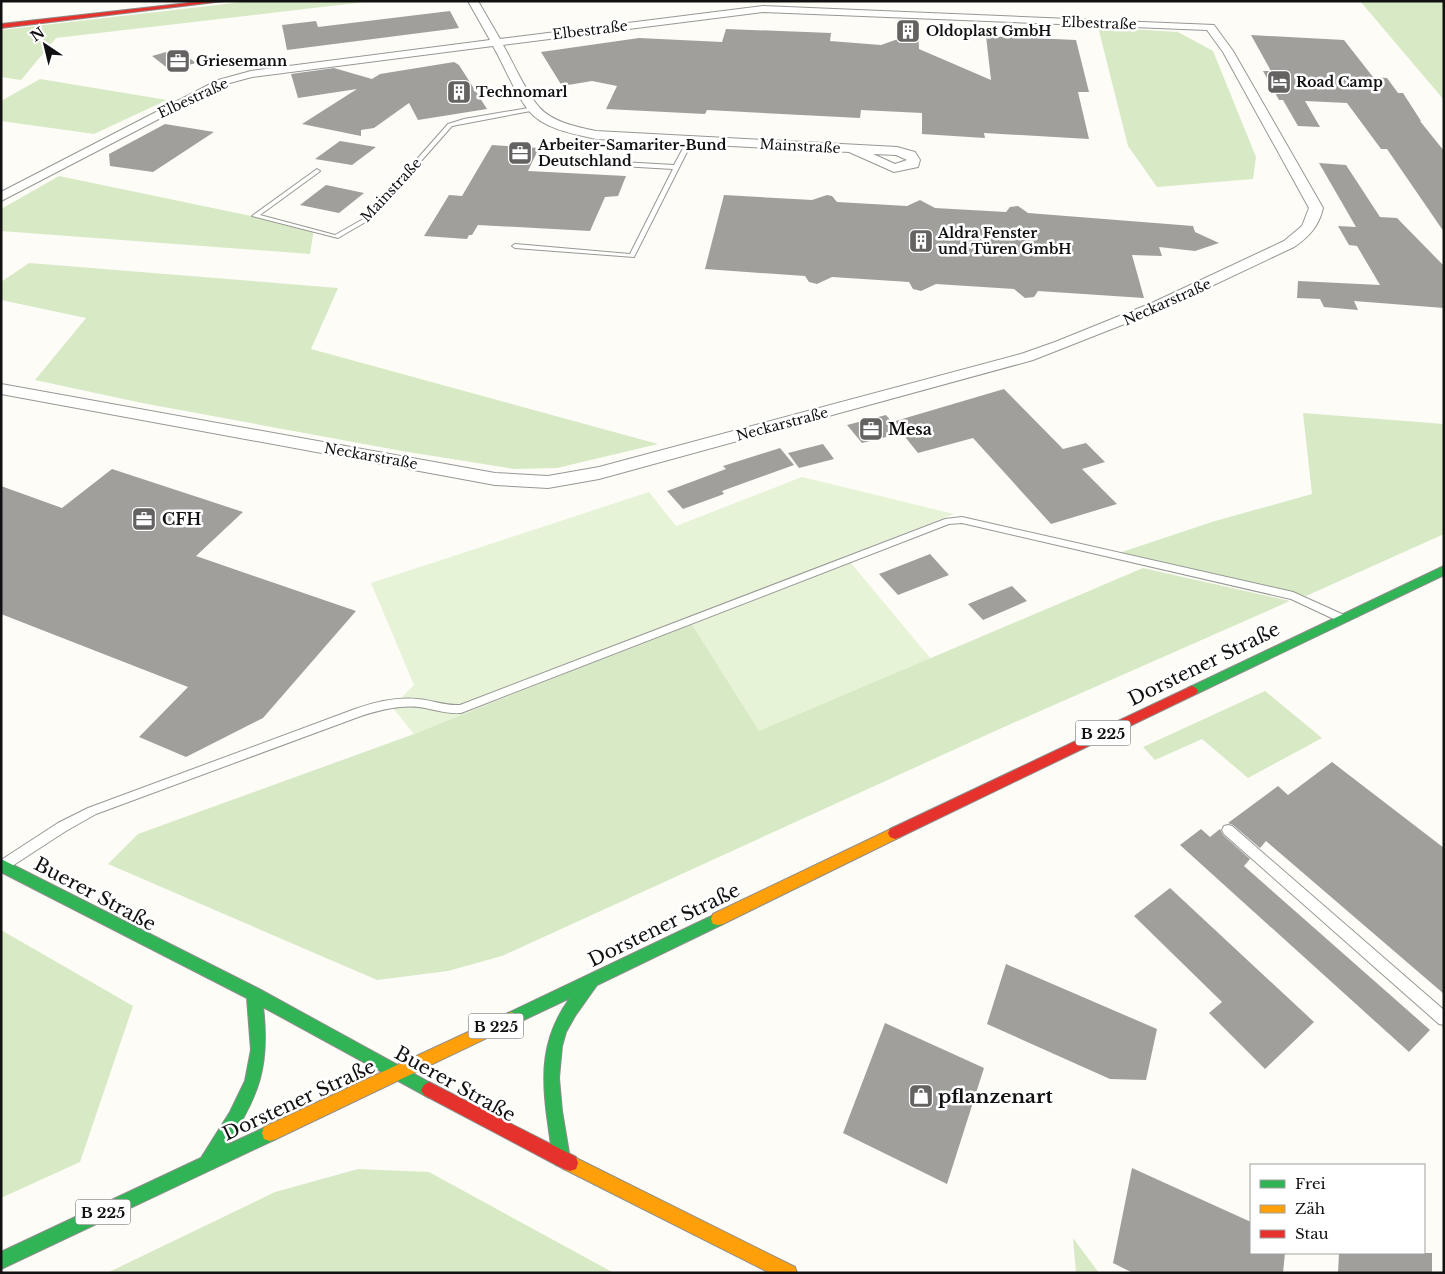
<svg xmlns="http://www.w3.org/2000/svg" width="1445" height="1274" viewBox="0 0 1445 1274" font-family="'Libre Baskerville',serif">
<rect width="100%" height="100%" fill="#fdfcf7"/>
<path fill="#e7f3d7" d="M802,477L954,514L845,556L931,659L759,732L691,623L414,734L392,707L414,685L371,583L649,492L676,526Z"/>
<path fill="#d8eac5" d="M251,1H373L56,38L21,80L1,77V30Z
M1360,1H1444V100Z
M1098,27L1178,32L1213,51L1256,157L1253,179L1157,187L1128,146Z
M40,79L167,100L94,134L1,121V101Z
M59,176L314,229L310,254L1,231V209Z
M29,263L338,288L311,349L658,444L557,468L515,469L402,451L142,403L35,380L86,318L1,300V282Z
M1303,413L1444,424V534L1306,596L1116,554L1215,521L1312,494Z
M1143,568L1290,601L995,731L502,956L448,971L377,980L108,864L138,834L414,734L691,623L759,731Z
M1265,691L1322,738L1248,778L1202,739L1155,760L1143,747Z
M1,930L133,1006L80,1162L1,1198Z
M358,1169L429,1172L614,1273H107L275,1192Z
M1073,1238L1099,1273H1076Z"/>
<path fill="#a19f9c" d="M450,11L459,28L287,50L282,25L316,21L318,27Z
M898,23L918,24L919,49L991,80L986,36L1076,40L1089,92H1078L1089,139L984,133L985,138L922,134V113L861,110L860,118L707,110L705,114L606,109L617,86L592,81L562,86L541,52L639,38L722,42L726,29L831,33L830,41L881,45L898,39Z
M1251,35L1344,40L1373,77L1387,78L1398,93H1403L1421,121H1420L1444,151V232L1387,149H1381L1347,103L1305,101L1320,127L1298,126L1283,100H1279L1263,71H1271Z
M177,49L196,63L170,70L152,56Z
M454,62L459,65L487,109L418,120L409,103L374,128L361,130V136L302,124L357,89L298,98L291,74L334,68L372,79L380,74Z
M165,124L214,132L153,172L110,166L109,154Z
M340,141L376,147L352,165L315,159Z
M492,145L539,148L528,171L626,176L618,196L605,197L590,231L478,225L472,235H469L467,239L424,236L449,195L462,196Z
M1319,163L1346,165L1380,217L1397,218L1444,266V308L1354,301L1358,310L1324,307L1320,299L1297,298L1298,281L1380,285L1357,246L1349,245L1338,226L1356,227Z
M326,185L364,193L339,213L300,205Z
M724,195L812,200L827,195L832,196L837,202L907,206L920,200L935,208L1006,212L1010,207L1018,206L1028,213L1193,226L1195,232L1219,243L1195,251L1159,247L1162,256L1132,255L1144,298L1038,291L1034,297L1025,298L1014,289L936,284L921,291L913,289L909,282L832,277L817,284L809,282L805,276L705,269Z
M1004,389L1063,449L1086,443L1105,462L1082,469L1117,504L1051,524L973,438L918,453L902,433L862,443L847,425L886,415L892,422Z
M823,444L834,459L799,468L788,453Z
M780,448L794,465L722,491L724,494L683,509L667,491L726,469L723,466Z
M112,469L243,512L196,556L356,611L263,718L186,757L139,737L188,687L1,614V486L62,508Z
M930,554L949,575L898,595L879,574Z
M1012,586L1027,601L983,620L968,604Z
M1332,762L1444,848V994L1266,841L1260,848L1233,825L1228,823L1278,786L1288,795Z
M1201,829L1210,837L1220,829L1223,835L1250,859L1244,866L1430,1030L1409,1052L1180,845Z
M1170,888L1314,1022L1265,1069L1209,1013L1222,1002L1134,916Z
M1006,964L1157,1029L1146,1080L1110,1079L987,1024Z
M885,1023L984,1068L947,1184L843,1133Z
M1132,1168L1251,1222V1253H1285L1283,1273H1133L1113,1263Z
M1339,1253H1432V1273H1338Z"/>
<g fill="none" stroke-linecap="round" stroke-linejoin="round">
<defs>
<path id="lane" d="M534,107L537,109L536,110L452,126L369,220L338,238L252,216L317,169L320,171L319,172L260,215L335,235L365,218L448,124L464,119Z
M688,139L693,140L634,257L515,248L512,246L515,244L630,254L673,169L569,163L566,161L569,159L674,165Z
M962,517L1293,592L1344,615L1346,618L1341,622L1338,621L1291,599L962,523L949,524L461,713C446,714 433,709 419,707C399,705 380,710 361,716L96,814L66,831L9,868L5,869L1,868V860L58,823L88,808L355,709C375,702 396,697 417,699C432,700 445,706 460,705L945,519Z
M1228,825L1232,826L1444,1010V1025L1439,1024L1224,834L1222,830L1224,826Z"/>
<path id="street" d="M468,1H478L500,39L763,6L1214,25L1233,51L1323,208C1319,226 1309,237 1294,247L1165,308L1033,360L599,479L548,488L495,485L1,394V384L495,473L548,476L599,467L1021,354L1055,342L1154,302L1284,241L1302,226L1309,208L1223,52L1207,30L763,12L503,45C514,64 525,91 539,107C552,122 577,127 596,131L897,147L915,152L920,160L918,167L894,172L849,152L596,139C574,134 544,129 529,111C514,92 505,67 493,46L252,77L226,84L1,201V192L218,80L251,71L490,40ZM873,154L896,155L907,160L895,164Z"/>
<path id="fast" d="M1444,566V575L1196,694H1188L1186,691L1188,688Z
M1,859L259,989L434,1085L437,1090L434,1095L429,1098L424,1095L263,1007C270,1066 259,1096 227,1145L270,1125L276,1127L278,1133L276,1139L1,1269V1252L201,1158L230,1112L245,1081L251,1050L247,998L1,872Z
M718,913L723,914L725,919L723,924L597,985L575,1016L566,1032L562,1046L559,1078L562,1111L570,1159L568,1165L562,1167L556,1165C551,1152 550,1137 548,1123C541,1076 541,1038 570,998L511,1026L506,1024L504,1019L506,1014Z"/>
<path id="slow" d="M895,827L900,829L902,833L900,837L723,924L718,925L713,924L711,919L713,914Z
M511,1012L516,1014L518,1019L516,1024L276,1139L270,1141L264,1139L262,1133L264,1127Z
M570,1155L795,1267L797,1273H770L564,1169L562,1163L564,1157Z"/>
<path id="jam" d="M206,1H224L1,28V24Z
M1192,686L1196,688L1198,691L1196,694L900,837L895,839L890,837L888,833L890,829Z
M429,1082L576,1157L578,1163L576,1169L570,1171L564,1169L424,1095L421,1090L424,1085Z"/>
</defs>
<use href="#lane" stroke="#979795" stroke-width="2"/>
<use href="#street" stroke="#979795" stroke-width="2"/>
<use href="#fast" stroke="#8e8d8b" stroke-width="2"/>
<use href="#slow" stroke="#8e8d8b" stroke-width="2"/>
<use href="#jam" stroke="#8e8d8b" stroke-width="2"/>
<use href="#lane" fill="#fffffe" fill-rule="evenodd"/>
<use href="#street" fill="#fffffe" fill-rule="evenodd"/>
<use href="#fast" fill="#30b455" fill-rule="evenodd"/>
<use href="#slow" fill="#ff9f0a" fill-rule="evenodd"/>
<use href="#jam" fill="#e5322d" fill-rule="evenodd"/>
</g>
<defs>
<symbol id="building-square" viewBox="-11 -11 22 22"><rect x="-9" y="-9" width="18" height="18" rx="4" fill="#646362" stroke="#fff"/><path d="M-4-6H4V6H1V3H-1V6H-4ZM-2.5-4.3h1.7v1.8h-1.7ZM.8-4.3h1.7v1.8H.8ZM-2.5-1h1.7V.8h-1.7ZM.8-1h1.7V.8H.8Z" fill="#fff"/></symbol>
<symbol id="office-square" viewBox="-11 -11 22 22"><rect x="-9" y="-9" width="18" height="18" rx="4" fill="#646362" stroke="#fff"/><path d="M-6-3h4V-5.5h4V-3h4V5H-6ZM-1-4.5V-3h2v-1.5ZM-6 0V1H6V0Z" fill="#fff"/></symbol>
<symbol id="hotel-square" viewBox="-11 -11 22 22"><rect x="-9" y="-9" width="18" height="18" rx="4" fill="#646362" stroke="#fff"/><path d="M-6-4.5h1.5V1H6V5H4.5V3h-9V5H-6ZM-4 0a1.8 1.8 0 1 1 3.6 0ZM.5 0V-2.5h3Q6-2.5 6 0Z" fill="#fff"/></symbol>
<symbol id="shop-square" viewBox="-11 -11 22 22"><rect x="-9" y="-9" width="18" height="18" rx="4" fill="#646362" stroke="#fff"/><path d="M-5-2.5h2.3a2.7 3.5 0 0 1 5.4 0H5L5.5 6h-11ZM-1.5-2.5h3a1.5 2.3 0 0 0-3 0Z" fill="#fff"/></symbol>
</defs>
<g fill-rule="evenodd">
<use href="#building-square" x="894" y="17" width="28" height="28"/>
<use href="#office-square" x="164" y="47" width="28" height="28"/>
<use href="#hotel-square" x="1265" y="68" width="28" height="28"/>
<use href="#building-square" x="445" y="78" width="28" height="28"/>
<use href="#office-square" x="506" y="139" width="28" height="28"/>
<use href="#building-square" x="907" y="227" width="28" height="28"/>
<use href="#office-square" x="857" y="415" width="28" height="28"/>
<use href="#office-square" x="130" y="505" width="28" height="28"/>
<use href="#shop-square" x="907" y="1082" width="28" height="28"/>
</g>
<g text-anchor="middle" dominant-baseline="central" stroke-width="5" stroke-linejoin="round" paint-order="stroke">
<g font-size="14" fill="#111" stroke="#fff">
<text transform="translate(1099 23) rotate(2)">Elbestraße</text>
<text transform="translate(590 30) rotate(-7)">Elbestraße</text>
<text transform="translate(193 98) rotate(-25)">Elbestraße</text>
<text transform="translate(800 146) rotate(3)">Mainstraße</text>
<text transform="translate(391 190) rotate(-47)">Mainstraße</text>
<text transform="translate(1167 302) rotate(-24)">Neckarstraße</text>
<text transform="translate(782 424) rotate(-15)">Neckarstraße</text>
<text transform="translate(371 456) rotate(10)">Neckarstraße</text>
</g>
<g font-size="14" font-weight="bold" fill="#111" stroke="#fff" text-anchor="start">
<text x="926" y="31">Oldoplast GmbH</text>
<text x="196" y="61">Griesemann</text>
<text x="1296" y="82">Road Camp</text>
<text x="476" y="92">Technomarl</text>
<text x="538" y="145">Arbeiter-Samariter-Bund<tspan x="538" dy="16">Deutschland</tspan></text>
<text x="938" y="233">Aldra Fenster<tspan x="938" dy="16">und Türen GmbH</tspan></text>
</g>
<g fill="#fff" stroke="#585858" stroke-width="1">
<rect x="1075.5" y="720.5" width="55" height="25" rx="4"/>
<rect x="468.5" y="1013.5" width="55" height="25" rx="4"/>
<rect x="75.5" y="1199.5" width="55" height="25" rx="4"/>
</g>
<g font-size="15" font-weight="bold" fill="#111">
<text x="1103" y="733">B 225</text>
<text x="496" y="1026">B 225</text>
<text x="103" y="1212">B 225</text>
</g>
<g font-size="16" font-weight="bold" fill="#111" stroke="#fff" text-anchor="start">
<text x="888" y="429">Mesa</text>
<text x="162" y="519">CFH</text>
</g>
<g font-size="19" fill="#111" stroke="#fff">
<text transform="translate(1204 664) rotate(-26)">Dorstener Straße</text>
<text transform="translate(95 894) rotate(28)">Buerer Straße</text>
<text transform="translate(664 925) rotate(-26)">Dorstener Straße</text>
<text transform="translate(455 1084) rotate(29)">Buerer Straße</text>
<text transform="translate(299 1100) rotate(-25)">Dorstener Straße</text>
</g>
<g font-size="19" font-weight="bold" fill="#111" stroke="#fff" text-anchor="start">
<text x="938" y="1096">pflanzenart</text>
</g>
</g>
<rect width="1445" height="1274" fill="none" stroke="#111111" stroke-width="5"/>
<rect x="1250" y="1164" width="175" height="90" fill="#ffffff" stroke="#a0a0a0"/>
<rect x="1260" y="1180" width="25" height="8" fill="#30b455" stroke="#a0a0a0"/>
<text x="1295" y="1189" font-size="15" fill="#111111">Frei</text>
<rect x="1260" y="1205" width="25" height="8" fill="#ff9f0a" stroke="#a0a0a0"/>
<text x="1295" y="1214" font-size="15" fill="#111111">Zäh</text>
<rect x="1260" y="1230" width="25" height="8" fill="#e5322d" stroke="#a0a0a0"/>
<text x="1295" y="1239" font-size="15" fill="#111111">Stau</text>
<g transform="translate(45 45) rotate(325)" stroke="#ffffff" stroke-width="4" paint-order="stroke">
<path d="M0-4L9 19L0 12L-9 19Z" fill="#111111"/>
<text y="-8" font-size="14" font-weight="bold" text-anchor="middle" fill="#111111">N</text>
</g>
</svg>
